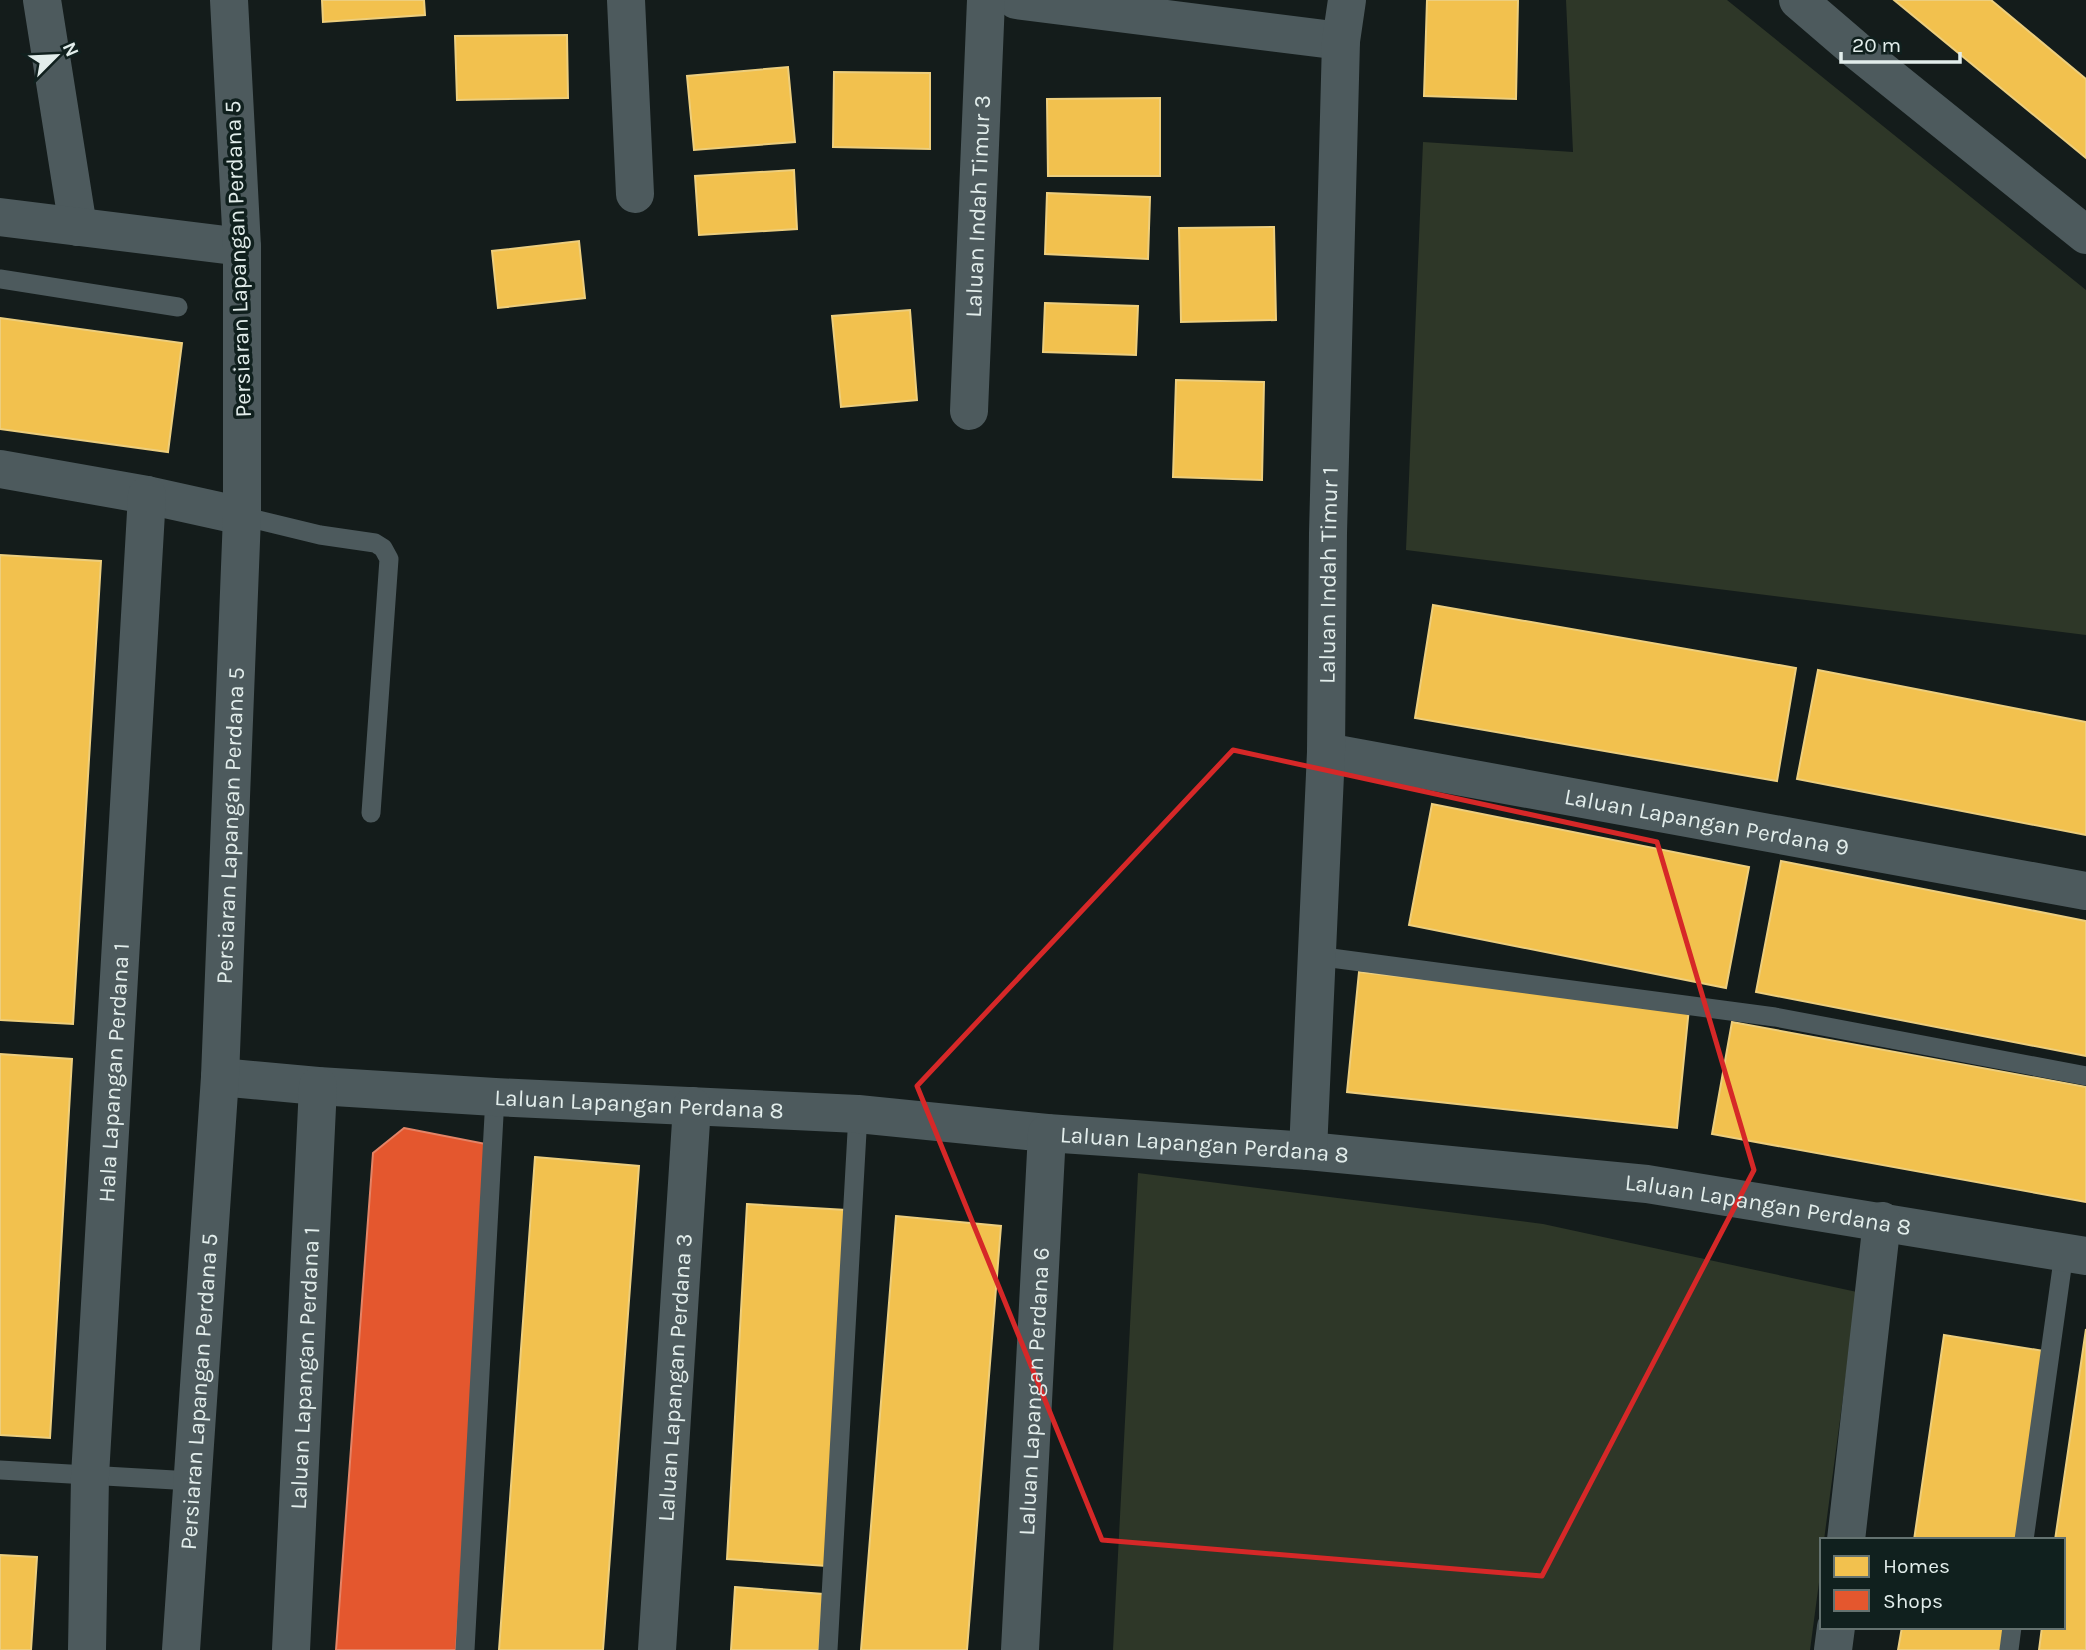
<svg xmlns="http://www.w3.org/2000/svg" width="2086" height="1650" viewBox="0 0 2086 1650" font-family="Karla,sans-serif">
<rect width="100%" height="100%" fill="#141c1b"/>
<path fill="#2e3728" d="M1566,0H1727L2086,290V635L1406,550L1423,142L1573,152Z
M1138,1173L1543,1224L1857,1292L1824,1540H1822V1560L1810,1650H1113Z"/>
<path fill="#f2c14e" stroke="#edce7d" stroke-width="2" d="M322,0H424L425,15L323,22Z
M1427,0H1518L1516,99L1424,96Z
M1894,0H1991L2086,79V158Z
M567,35L568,98L457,100L455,36Z
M788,67L795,142L694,150L687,76Z
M834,72L930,73V149L833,147Z
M1160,98V176H1048L1047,99Z
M794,170L797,229L699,235L695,176Z
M1047,193L1150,197L1148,259L1045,254Z
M1274,227L1276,320L1181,322L1179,228Z
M579,241L585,298L498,308L492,251Z
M1045,303L1138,306L1136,355L1043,352Z
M910,310L917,400L841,407L832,316Z
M0,318L182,343L168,452L0,429Z
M1176,380L1264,382L1262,480L1173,477Z
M0,555L101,561L73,1024L0,1020Z
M1433,605L1796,668L1777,781L1415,718Z
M1818,670L2086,722V835L1797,779Z
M1432,804L1749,867L1726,988L1409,925Z
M1781,861L2086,921V1056L1756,992Z
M1359,972L1689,1008L1677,1128L1347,1092Z
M1732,1022L2086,1087V1202L1712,1134Z
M0,1054L72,1059L50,1438L0,1435Z
M535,1157L639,1166L603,1650H499Z
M747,1204L846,1210L826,1566L727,1559Z
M896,1216L1001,1226L967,1650H861Z
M2086,1329V1650H2039L2042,1627H2063V1540H2055Z
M1944,1335L2044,1351L2017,1540H1914Z
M0,1555L37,1557L31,1650H0Z
M735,1587L823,1594L819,1650H731Z
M1902,1627H2004L2001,1650H1898Z"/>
<path fill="#e4572e" stroke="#e38467" stroke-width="2" d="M404,1128L491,1145L456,1650H336L373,1153Z"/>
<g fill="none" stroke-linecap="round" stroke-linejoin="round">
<path stroke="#4d5a5d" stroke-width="19" d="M0,279L178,307
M242,516L320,535L375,543L383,548L389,559L371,813
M1316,956L1775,1017L2086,1076
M0,1470L192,1481
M2024,1540L2064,1253
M465,1650L495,1097
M828,1650L858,1114
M2009,1650L2012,1627"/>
<g stroke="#4d5a5d" stroke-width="38">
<path d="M42,0L78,227"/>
<path d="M626,0L635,194"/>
<path d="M1016,0L1341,41"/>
<path d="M1798,0L1855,49L2086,235"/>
<path d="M0,217L242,247"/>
<path id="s1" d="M969,411L986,0"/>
<path d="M0,469L147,495L242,516"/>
<path id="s2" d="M1326,752L2086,891"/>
<path id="s3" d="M220,1077L318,1086L495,1097L858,1114L1047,1133L1308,1151L1647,1184L2086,1256"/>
<path id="s4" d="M1308,1151L1326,752L1328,533L1341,41L1347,0"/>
<path d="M1846,1540L1882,1221"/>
<path id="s5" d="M87,1650L90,1476L147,495"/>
<path id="s6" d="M181,1650L220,1077L242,516V247L229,0"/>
<path id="s7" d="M291,1650L318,1086"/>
<path id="s8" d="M657,1650L692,1106"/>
<path id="s9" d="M1020,1650L1047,1133"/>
<path d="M1833,1650L1836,1627"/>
</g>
</g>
<path fill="none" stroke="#d62828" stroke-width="5" stroke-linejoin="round" d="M1233,750L1657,842L1754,1170L1542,1576L1102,1540L917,1086Z"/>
<g text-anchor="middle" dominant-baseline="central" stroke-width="7" stroke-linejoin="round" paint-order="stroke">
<g font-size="23" fill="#e2edeb" stroke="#10201e">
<text stroke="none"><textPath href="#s1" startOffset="205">Laluan Indah Timur 3</textPath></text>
<text transform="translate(238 259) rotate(-92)">Persiaran Lapangan Perdana 5</text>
<text stroke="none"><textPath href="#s4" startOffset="576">Laluan Indah Timur 1</textPath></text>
<text stroke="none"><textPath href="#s2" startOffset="387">Laluan Lapangan Perdana 9</textPath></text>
<text stroke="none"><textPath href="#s6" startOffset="826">Persiaran Lapangan Perdana 5</textPath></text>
<text stroke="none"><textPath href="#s5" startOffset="578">Hala Lapangan Perdana 1</textPath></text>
<text stroke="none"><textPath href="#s3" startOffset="420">Laluan Lapangan Perdana 8</textPath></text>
<text stroke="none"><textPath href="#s3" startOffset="987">Laluan Lapangan Perdana 8</textPath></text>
<text stroke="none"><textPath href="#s3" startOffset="1554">Laluan Lapangan Perdana 8</textPath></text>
<text stroke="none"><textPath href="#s7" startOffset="282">Laluan Lapangan Perdana 1</textPath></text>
<text stroke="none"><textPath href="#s8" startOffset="273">Laluan Lapangan Perdana 3</textPath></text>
<text stroke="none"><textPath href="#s9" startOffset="259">Laluan Lapangan Perdana 6</textPath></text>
<text stroke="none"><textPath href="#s6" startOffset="259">Persiaran Lapangan Perdana 5</textPath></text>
</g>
</g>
<rect x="1820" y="1538" width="245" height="91" fill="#10201e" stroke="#647270" stroke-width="2"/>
<rect x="1834" y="1556" width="35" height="21" fill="#f2c14e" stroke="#647270" stroke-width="2"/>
<text x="1883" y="1573" font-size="21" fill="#e2edeb">Homes</text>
<rect x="1834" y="1590" width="35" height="21" fill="#e4572e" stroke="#647270" stroke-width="2"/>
<text x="1883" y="1608" font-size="21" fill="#e2edeb">Shops</text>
<g transform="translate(56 56) rotate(66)" stroke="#10201e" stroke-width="5" paint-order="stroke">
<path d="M0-5L12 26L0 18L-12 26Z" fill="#e2edeb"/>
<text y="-10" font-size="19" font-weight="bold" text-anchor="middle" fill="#e2edeb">N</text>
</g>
<path d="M1841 52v10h119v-10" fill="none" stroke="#e2edeb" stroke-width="3.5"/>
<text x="1852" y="52" font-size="21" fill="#e2edeb" stroke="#10201e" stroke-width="5" paint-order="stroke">20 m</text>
</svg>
